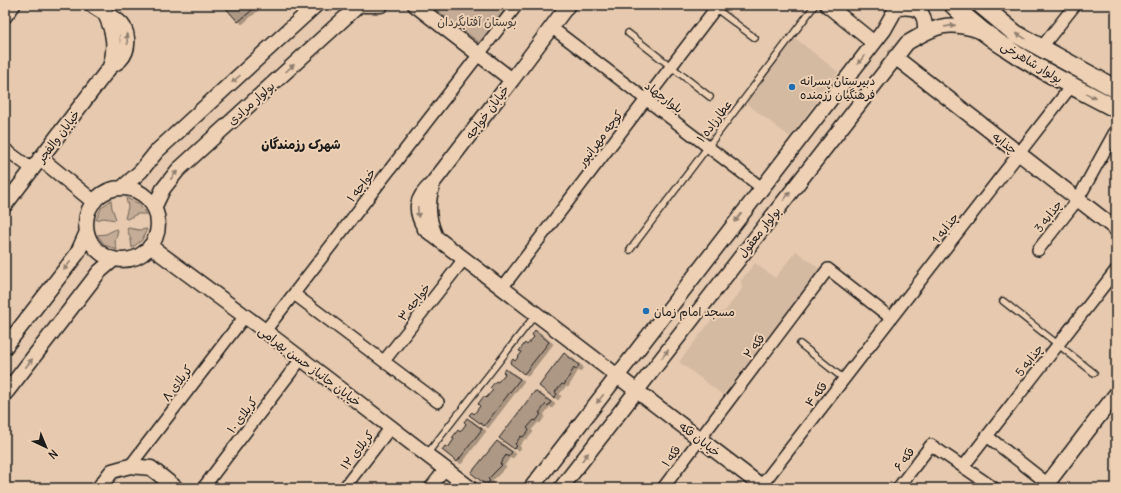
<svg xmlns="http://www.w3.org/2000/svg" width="1121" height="493" viewBox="0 0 1121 493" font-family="Delius,'Playpen Sans Arabic',sans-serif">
<defs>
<filter id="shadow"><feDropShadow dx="4" dy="2" stdDeviation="0" flood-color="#0004"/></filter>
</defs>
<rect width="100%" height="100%" fill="#e6c9ae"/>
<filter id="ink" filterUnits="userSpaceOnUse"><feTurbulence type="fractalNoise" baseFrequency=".025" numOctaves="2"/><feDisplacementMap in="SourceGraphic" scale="8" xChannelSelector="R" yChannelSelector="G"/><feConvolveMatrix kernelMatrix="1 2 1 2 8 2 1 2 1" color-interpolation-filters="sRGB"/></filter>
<g filter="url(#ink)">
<path fill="#d5baa2" d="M795,38L838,72L790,137L746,103Z
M796,251L820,269L723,395L679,362L717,313L725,311L742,289L741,280L755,263L775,278Z"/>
<path fill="#c4ac96" stroke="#706459" d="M430,5H510L481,44Z
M126,198L138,203L146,214H137L127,219L125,218L128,207Z
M111,200L112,208L116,219L115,220L104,218L96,220L101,208Z
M128,228L139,230L147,229L142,240L132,248L131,240L127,229Z
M116,229L118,230L115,242L117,250L105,245L97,235L106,234Z"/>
<path fill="#ad9886" stroke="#1c1c1c" filter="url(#shadow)" d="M223,5H258L238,22Z
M535,330L549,342L524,374L510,363L513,359L515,361L522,352L519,351L525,343L527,345L534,337L532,335Z
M564,353L579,365L576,370L574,368L564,385L562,384L555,392L557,394L554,398L539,386Z
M505,369L520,379L484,426L469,415L472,412L474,414L480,406L478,404L484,396L486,398L493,390L490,388L496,381L498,382L505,374L503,372Z
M535,391L551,402L548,406L546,404L539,413L541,414L536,421L534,420L527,428L529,430L523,437L521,436L515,444L517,446L514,449L499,438Z
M467,418L482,429L457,462L442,450L445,446L448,448L454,439L452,438L458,430L460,432L466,424L464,422Z
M497,441L512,452L508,457L506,455L500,464L502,465L488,479L490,481L486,485L471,473Z"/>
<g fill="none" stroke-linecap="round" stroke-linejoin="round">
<defs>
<path id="service" d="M715,8L755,38
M628,33L710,97
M630,250L815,5
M1003,301L1094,373
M800,344L844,379
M427,454L536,314"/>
<path id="minor" d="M5,18L15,5
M551,27L762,188
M1041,48L1075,5
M5,149L32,169
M1038,250L1078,199L1116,130
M502,288L718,5
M294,294L438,402
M265,331L517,5
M384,361L464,259
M987,436L1047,483
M130,466L245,316
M963,467L1116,270
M761,486L1072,85
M203,488L301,359
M344,488L391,427
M430,488L445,469
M663,488L828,269L891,318
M898,488L931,445L994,488"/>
<path id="tertiary" d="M364,5H381
M415,5L512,80L432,184C415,199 414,210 425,229L764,488
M827,5L874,43
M897,8C918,6 926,10 925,33
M105,14C114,32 116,48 110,67
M895,57L1116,229
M512,80L568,5
M40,158L94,202
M432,187C427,203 428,219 435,235
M122,188L141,171L157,151L316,5
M86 224a36 36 0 1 1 72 0a36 36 0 1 1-72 0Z
M5,205L110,67C113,65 118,62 120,60C131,49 129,28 117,20C109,15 101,12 92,5
M154,208L163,189L178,170L359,5
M150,246L265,331L470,488
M5,347L77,254L87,232
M5,394L99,272L114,259
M99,488L112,471L130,466L151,468L176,488
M531,488L884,30L898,5
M561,488L907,43C936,26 947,20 980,31
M1044,488L1116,394"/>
<path id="primary" d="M953,5C998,51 1060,79 1116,109
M981,5L1016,34L1116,89"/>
</defs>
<use href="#service" stroke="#1c1c1c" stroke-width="8"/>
<use href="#minor" stroke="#1c1c1c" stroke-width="14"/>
<use href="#tertiary" stroke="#1c1c1c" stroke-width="17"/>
<use href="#primary" stroke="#1c1c1c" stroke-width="20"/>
<use href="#service" stroke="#eed0b4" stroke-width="5.5"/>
<use href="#minor" stroke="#eed0b4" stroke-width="11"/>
<use href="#tertiary" stroke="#eed0b4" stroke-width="14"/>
<use href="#primary" stroke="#eed0b4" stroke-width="17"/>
</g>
<defs><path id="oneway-solid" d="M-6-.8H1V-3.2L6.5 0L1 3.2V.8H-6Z"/></defs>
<g fill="#907f70">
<use href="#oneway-solid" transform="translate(950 26) rotate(-8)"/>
<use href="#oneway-solid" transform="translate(1021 36) rotate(-149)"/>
<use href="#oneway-solid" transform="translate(127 39) rotate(-95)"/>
<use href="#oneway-solid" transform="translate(861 60) rotate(128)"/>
<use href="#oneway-solid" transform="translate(290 68) rotate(-42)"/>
<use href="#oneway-solid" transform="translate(236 79) rotate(138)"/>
<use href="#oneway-solid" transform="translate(1091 96) rotate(28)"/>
<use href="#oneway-solid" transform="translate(174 175) rotate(-52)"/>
<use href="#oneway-solid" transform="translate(787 196) rotate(-52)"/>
<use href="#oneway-solid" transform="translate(418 212) rotate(87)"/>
<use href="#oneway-solid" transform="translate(738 218) rotate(128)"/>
<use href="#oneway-solid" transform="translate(67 266) rotate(128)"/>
<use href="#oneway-solid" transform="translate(665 354) rotate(-52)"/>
<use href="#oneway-solid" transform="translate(29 363) rotate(-52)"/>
<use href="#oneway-solid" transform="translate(600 399) rotate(128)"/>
<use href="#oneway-solid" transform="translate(585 457) rotate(-52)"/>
</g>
</g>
<g fill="#1f6fb2" stroke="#eed0b4" stroke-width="1.5">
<circle cx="792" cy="87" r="4"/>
<circle cx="646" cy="311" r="4"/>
</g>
<g text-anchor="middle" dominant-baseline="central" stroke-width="4" stroke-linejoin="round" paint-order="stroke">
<g font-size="12" fill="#46403a" stroke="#eed0b4">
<text x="477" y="21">بوستان آفتابگردان</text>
</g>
<g font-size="12" fill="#1c1c1c" stroke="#eed0b4">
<text transform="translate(1032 62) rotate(31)">بولوار شاهرخی</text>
<text transform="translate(664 97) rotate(37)">بلوارجهاد</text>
<text transform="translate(251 103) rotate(-42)">بولوار مرادی</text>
<text transform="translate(487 112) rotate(-53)">خیابان خواجه</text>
<text transform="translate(714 121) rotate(-53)">عطارزاده ۱</text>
<text transform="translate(58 136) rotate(-53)">خیابان والفجر</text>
<text transform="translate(600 138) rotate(-53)">کوچه مهرانپور</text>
<text transform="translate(1005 143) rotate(38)">چذابه</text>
<text transform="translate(361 185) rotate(-52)">خواجه ۱</text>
<text transform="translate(1048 216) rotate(-52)">چذابه 3</text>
<text transform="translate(945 228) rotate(-52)">چذابه 1</text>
<text transform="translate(759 232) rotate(-52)">بولوار معقول</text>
<text transform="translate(414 302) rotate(-52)">خواجه ۳</text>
<text transform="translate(754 346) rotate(-53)">فکه ۲</text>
<text transform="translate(1029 360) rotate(-52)">چذابه 5</text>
<text transform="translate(310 366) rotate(37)">خیابان جانباز حسن بهرامی</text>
<text transform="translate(177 383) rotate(-53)">کربلای ۸</text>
<text transform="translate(816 394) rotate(-52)">فکه ۴</text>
<text transform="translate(242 415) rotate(-53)">کربلای ۱۰</text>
<text transform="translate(700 439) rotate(38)">خیابان فکه</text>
<text transform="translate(357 450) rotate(-52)">کربلای ۱۲</text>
<text transform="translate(671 456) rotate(-53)">فکه ۱</text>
<text transform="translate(904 459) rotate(-53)">فکه ۶</text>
</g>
<g font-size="12" fill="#1c1c1c" stroke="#eed0b4" text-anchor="start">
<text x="800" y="80">دبیرستان پسرانه<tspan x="800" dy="14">فرهنگیان رزمنده</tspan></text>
<text x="654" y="311">مسجد امام زمان</text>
</g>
<g font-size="13" font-weight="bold" fill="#1c1c1c" stroke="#eed0b4">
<text x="301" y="144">شهرک رزمندگان</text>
</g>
</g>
<rect width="1121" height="493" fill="none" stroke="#eed0b4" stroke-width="20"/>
<rect x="10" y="10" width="1101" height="473" fill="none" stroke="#1c1c1c" stroke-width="1.5" filter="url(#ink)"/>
<g transform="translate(46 447) rotate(136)" stroke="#eed0b4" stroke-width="3" paint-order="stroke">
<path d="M0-3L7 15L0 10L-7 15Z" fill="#1c1c1c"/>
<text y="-6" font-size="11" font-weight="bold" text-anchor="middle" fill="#1c1c1c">N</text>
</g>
</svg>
